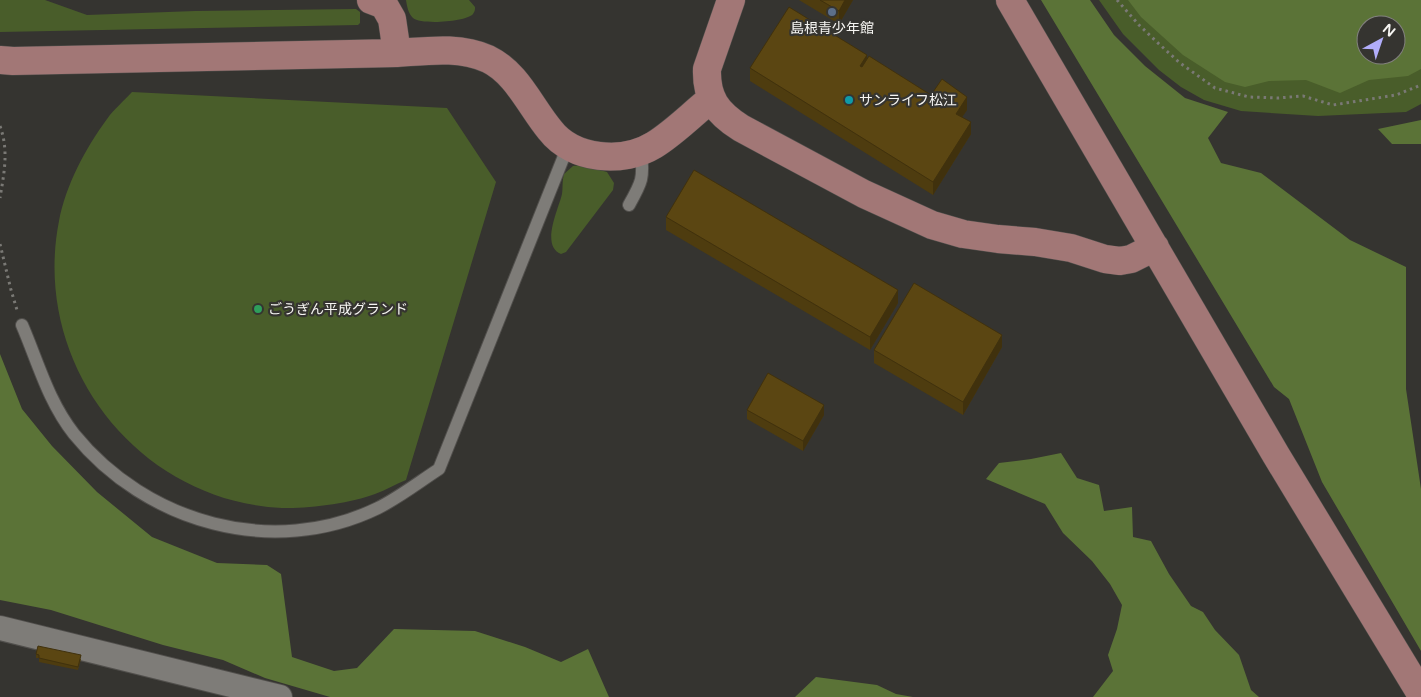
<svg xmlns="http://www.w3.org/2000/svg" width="1421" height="697" viewBox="0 0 1421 697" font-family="'Varela Round','Noto Sans JP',sans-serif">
<rect width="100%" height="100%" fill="#353430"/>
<path fill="#495d2a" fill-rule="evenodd" d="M0,0H45L87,15L195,11L356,9L360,12V23L358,25L0,32Z
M406,0H469L475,7C475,10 475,11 473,14C466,22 421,25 413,18C408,13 407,6 406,0Z
M1099,0H1421V104L1406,112L1318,116L1241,111L1204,100L1181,87L1159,70L1123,34ZM1366,25H1396V55H1366Z
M132,92L447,108L496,182L406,480C396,484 386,490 375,494C351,503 308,509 282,508C137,501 31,363 59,221C66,185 85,149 107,119C114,109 124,101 132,92Z
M581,165L607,172L614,183L613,190L566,252L561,254C540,246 559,208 562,194C563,188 562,181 564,174L573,166Z"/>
<path fill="#5b7337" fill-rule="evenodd" d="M1041,0H1090L1114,35L1145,66L1185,98L1228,112L1208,138L1221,163L1261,173L1350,240L1406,267V389L1421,489V651L1322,482L1289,399L1274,387Z
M1128,0H1421V69L1408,76L1369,80L1340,93L1306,80L1269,81L1245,87L1225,82L1183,55L1141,17ZM1366,25H1396V55H1366Z
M1421,120V144H1392L1378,129Z
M0,354L22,409L52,446L97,492L152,537L217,563L267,565L281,574L292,657L334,671L357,668L394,629L475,631L525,647L561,662L588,649L609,697H330L265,678L223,660L163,645L51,610L0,600Z
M1061,453L1077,478L1099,485L1104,511L1132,507L1133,537L1151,541L1169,574L1191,606L1203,612L1215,630L1239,655L1251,690L1259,697H1093L1113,671L1108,655L1117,629L1122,605L1110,584L1092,561L1063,533L1045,504L986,479L999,463L1031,459Z
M816,677L877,685L896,694L913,697H795Z"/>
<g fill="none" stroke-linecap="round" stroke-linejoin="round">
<defs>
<path id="lane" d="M629,205C642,182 644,178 641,152
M22,325C38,362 48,401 74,434C146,523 273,559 378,508C400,497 419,482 439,469L568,146"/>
<path id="street" d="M0,628L280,697"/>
<path id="secondary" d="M371,0L384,5L392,19L397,53C427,51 459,46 488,59C517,73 530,106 550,130C573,160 623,164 654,145C675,132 692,114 711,99
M731,0L707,69C706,98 717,113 741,128L864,194L932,225L963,234L998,239L1035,242L1071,248L1105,259L1120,261L1131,259L1155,247
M1010,0L1276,455L1421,694
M0,60L13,61L397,53"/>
</defs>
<use href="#lane" stroke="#514f4c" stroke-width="14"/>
<use href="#street" stroke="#514f4c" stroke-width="26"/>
<use href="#secondary" stroke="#514f4c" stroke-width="29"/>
<path stroke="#7a7975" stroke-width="3" stroke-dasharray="2.5 4" stroke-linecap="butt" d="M1117,0L1139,25L1159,44L1180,63L1215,88L1249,97L1278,98L1303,96L1333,105L1396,95L1421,85
M0,126C9,151 4,173 0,198
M0,244L11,290L17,310"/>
<use href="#lane" stroke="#7e7c78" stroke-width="12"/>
<use href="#street" stroke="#7e7c78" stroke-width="24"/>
<use href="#secondary" stroke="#a27776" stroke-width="28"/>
</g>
<path fill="#4e3c0f" d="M799,0H853L839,24Z
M867,59L931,95L967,110L962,117L971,134L933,195L750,81V68Z
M666,217L898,303L870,350L666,230Z
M1002,347L963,415L874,363V350Z
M747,410L824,415L803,451L747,419Z
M36,654L81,659L78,670L39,662V658H36Z"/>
<path fill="#40310d" d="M845,0H853L839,24V11Z
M867,55V68L860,78V66Z
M967,97V110L956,126V114Z
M971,122V134L933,195V182Z
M898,290V303L870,350V337Z
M1002,335V347L963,415V402Z
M824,405V415L803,451V441Z"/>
<path fill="#5b4612" stroke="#40310d" d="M820,0H845L839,11Z
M789,7L867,55L860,66L862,67L869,56L931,95L942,79L967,97L956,114L971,122L933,182L750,68Z
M694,170L898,290L870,337L666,217Z
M914,283L1002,335L963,402L874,350Z
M768,373L824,405L803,441L747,410Z
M38,646L81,655L78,667L39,658V655L36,654Z"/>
<circle fill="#5c6f8a" stroke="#353430" stroke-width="2" cx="832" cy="12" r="5"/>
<circle fill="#0f9aa8" stroke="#353430" stroke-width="2" cx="849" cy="100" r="5"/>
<circle fill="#2e9e5b" stroke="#353430" stroke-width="2" cx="258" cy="309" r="5"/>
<g text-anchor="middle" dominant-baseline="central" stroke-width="4.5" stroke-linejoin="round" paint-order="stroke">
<g font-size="14" fill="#f6f5f2" stroke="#353430" text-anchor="start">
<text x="832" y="28" text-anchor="middle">島根青少年館</text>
<text x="859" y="100">サンライフ松江</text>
<text x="268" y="309">ごうぎん平成グランド</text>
</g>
</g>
<g transform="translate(1381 40) rotate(40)"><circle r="24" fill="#353430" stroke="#82817e"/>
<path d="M0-4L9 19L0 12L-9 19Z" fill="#b1adfa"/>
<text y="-8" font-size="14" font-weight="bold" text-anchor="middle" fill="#f6f5f2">N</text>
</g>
</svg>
